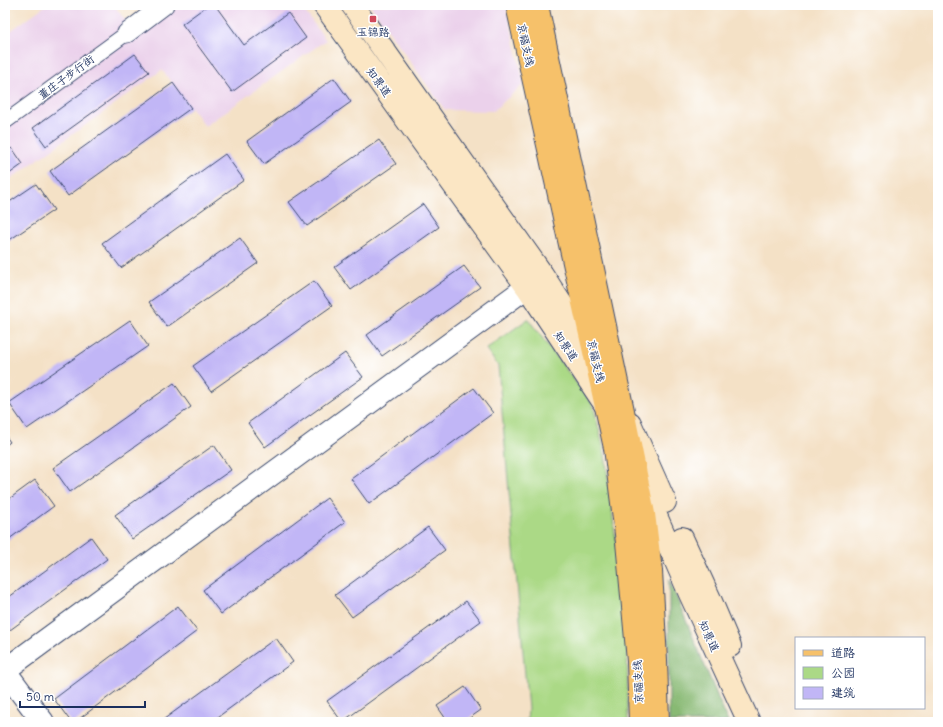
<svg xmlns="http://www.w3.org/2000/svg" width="943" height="727" viewBox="0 0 943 727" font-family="Delius,'LXGW WenKai TC',sans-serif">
<rect width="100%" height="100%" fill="#fff"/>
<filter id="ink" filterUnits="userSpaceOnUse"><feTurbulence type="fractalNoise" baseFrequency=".025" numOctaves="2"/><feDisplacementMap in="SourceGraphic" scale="8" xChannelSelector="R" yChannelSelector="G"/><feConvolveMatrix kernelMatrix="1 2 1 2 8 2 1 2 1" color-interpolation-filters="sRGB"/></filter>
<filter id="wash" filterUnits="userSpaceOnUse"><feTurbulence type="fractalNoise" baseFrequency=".012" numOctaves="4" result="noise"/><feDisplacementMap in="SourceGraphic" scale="16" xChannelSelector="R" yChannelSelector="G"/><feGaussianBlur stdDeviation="0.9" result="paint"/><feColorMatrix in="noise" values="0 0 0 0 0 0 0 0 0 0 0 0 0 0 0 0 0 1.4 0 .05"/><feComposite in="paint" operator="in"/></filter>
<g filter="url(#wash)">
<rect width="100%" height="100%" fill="#f4e1c6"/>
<path fill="#ebd1eb" d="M46,5H120L116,8L137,36L181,5H300L326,40L205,126L162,70L5,183V35Z
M370,5H506L524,84L493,111L445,110Z"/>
<path fill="#abd986" stroke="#638472" d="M528,319L593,405L605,454L627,632L628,722H527L528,709L498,366L486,349Z"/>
<path fill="#88b973" stroke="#527468" d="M669,579L728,722H669Z"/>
<g id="blocks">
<path fill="#c1b6f6" d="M208,5H215L244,45L288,13L306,38L232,92L182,24Z
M135,54L149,72L46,146L33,128Z
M334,78L351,102L264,164L247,141Z
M173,83L191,108L68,196L50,171Z
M379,140L396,164L307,226L289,202Z
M12,148L23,164L5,177V153Z
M225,154L244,180L121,268L102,243Z
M36,184L54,210L5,243V205Z
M423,204L439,227L351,290L334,267Z
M240,238L258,263L167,327L149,302Z
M464,266L480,287L382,356L367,335Z
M314,281L332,306L211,391L193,366Z
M130,320L148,346L27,429L9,403Z
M345,353L363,377L265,447L248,423Z
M174,383L191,407L70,492L53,468Z
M474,388L493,413L369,504L351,479Z
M5,435L10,442L5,446Z
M214,445L231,470L132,539L115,515Z
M35,480L54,506L5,542V502Z
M327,498L345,522L221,614L203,590Z
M428,527L445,550L352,617L335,595Z
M91,537L107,559L10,630L5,623V600Z
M466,601L481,621L342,722L327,701Z
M178,606L197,631L75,722H71L54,699Z
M276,638L293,662L211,722H160Z
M465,687L481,710L464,722H448L437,706Z"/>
</g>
</g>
<g filter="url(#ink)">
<use href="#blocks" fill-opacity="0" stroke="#3c4a6e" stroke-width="1"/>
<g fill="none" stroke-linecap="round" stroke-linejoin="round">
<defs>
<path id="pedestrian" d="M5,122L127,33"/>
<path id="minor" d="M127,33L164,5"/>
<path id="tertiary" d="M5,670L527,287L542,275
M5,671L43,722"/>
<path id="secondary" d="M324,5L527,287L606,406
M352,5L542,274L594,354
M630,423L665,502
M643,486L690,594L749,722
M682,538L710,599L730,646"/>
<path id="primary" d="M517,5L581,294L595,356L615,448L627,542L638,661L640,722
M537,5L622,406L644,514L651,571L656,660L658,722"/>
</defs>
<use href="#pedestrian" stroke="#3c4a6e" stroke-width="16"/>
<use href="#minor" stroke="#3c4a6e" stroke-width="21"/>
<use href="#tertiary" stroke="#3c4a6e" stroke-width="24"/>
<use href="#secondary" stroke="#3c4a6e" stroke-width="24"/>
<use href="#primary" stroke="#3c4a6e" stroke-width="24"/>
<use href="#pedestrian" stroke="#fff" stroke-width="14"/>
<use href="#minor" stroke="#fff" stroke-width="19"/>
<use href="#tertiary" stroke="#fff" stroke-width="22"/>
<use href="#secondary" stroke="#fbe6c4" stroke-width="22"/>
<use href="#primary" stroke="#f6c16b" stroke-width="22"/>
</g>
</g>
<rect fill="#d1495b" stroke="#fff" stroke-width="1.5" x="369" y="15" width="8" height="8" rx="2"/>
<g text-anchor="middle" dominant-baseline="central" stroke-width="3" stroke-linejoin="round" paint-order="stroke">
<g font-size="11" fill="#1b2f5e" stroke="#fff">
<text x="373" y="32">玉锦路</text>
</g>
<g font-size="11" fill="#1b2f5e" stroke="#fff">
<text transform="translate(526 45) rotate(78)">京福支线</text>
<text transform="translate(66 77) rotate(-36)">董庄子步行街</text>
<text transform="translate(379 82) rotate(54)">知景道</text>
<text transform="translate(566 346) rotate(56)">知景道</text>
<text transform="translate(596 361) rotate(77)">京福支线</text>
<text transform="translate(709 636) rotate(65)">知景道</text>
<text transform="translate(638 682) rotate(-92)">京福支线</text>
</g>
</g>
<rect width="943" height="727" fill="none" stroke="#fff" stroke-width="20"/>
<rect x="795" y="637" width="130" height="72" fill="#ffffff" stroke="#a4acbf"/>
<rect x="803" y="650" width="20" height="6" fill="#f6c16b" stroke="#a4acbf"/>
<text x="831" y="657" font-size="12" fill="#1b2f5e">道路</text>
<rect x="803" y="667" width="20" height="12" fill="#abd986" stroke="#a4acbf"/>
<text x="831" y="677" font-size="12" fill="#1b2f5e">公园</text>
<rect x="803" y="687" width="20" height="12" fill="#c1b6f6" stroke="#a4acbf"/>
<text x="831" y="697" font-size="12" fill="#1b2f5e">建筑</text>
<path d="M20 701v6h125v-6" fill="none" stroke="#1b2f5e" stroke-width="2"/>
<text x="26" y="701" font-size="12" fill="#1b2f5e" stroke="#ffffff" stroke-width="3" paint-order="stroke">50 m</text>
</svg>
